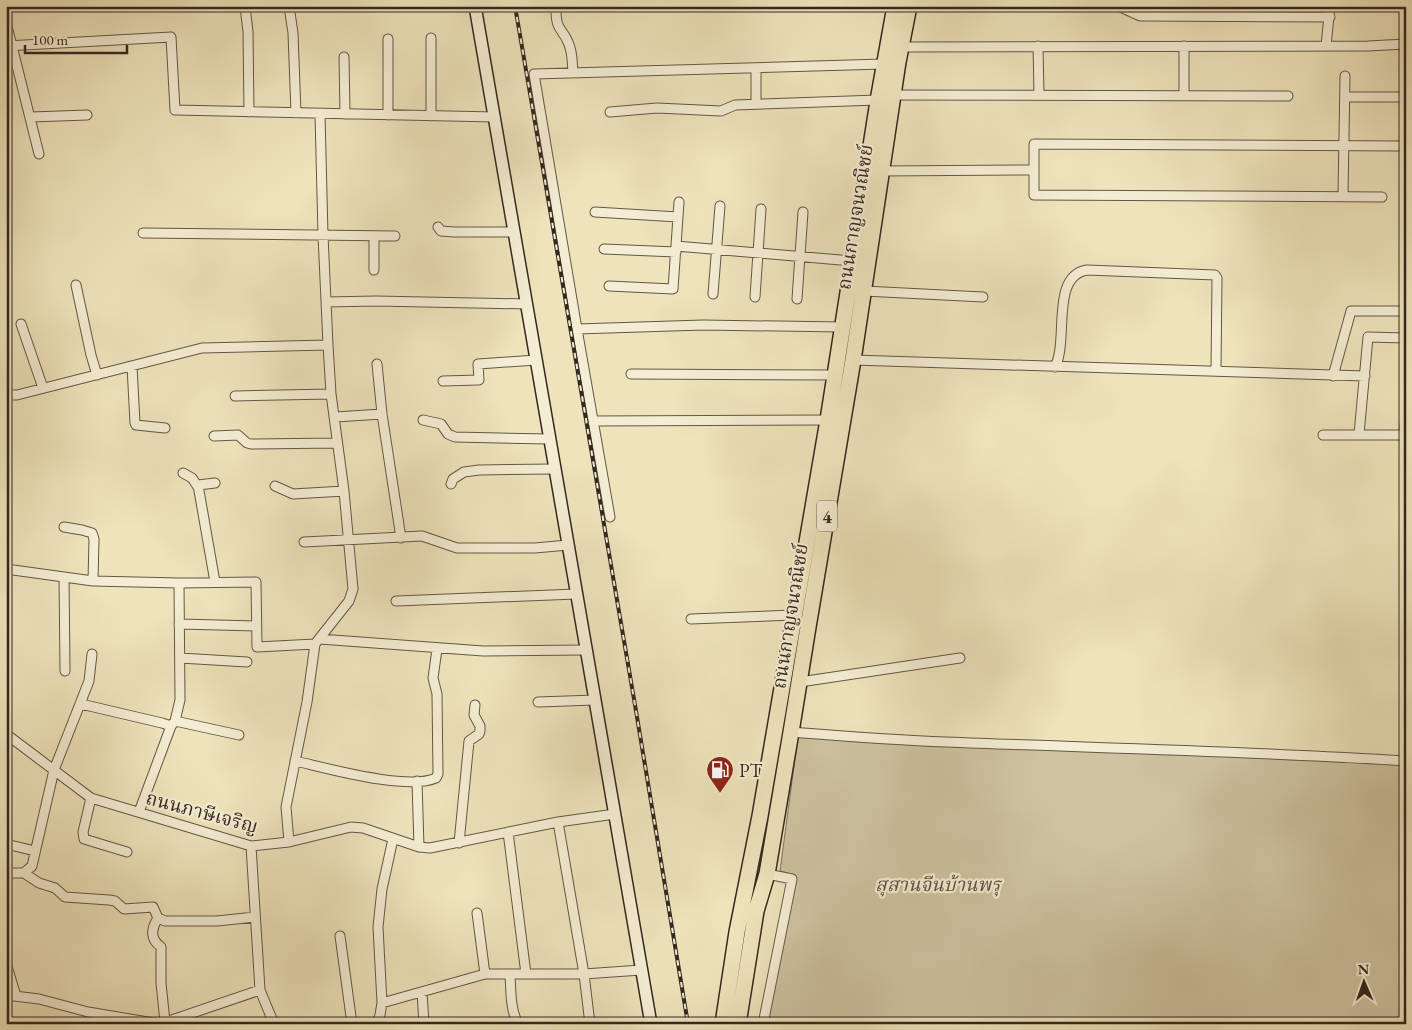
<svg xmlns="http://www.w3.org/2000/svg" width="1412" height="1030" viewBox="0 0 1412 1030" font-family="'EB Garamond','Noto Serif Thai',serif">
<rect width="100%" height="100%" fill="#eee3bb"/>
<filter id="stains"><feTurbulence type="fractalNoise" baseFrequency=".004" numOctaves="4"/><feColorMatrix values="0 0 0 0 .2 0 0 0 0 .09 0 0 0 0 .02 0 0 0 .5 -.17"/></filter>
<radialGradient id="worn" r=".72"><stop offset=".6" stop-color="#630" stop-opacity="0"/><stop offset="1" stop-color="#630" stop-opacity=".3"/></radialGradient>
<path fill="#cec3a1" stroke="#807660" d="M798,736L1406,763V1024H857L767,1018L795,875L780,871Z"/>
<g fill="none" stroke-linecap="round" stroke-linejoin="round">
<defs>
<path id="street" d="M245,6L248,32L249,112
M289,6L293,33L296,113
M1118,6L1140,16L1330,17
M556,13C557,31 562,28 568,42C573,52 572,63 573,73
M6,22L39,154
M6,46L171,37L175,110L495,117
M1038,46L1039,95
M1184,46V95
M1326,46L1330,6
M901,47L1368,46L1406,44
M344,57L345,114
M756,68V104
M889,95L1288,96
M1345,97H1406
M610,112L657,108L721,111L735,105L878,100
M388,115V39
M431,116V38
M31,117L87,115
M882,171L1034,170
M1343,196L1345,76
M1382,197L1034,195V144L1403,146
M595,212L678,217
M438,227L441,231L454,232H514
M143,233L395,236
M374,236V270
M676,246L852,261
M604,249L676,252
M76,285L91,355L97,375
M609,286L673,289L679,202
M864,291L983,297
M713,294L720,206
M755,297L761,209
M797,299L803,212
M326,302L376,301L527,304
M21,324L43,388
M577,329L534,74L884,64
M853,360L1365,376
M377,364L382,414L401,538
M132,366L135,423L136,425L165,428
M1055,367C1069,340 1050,276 1087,270L1215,275L1217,278L1216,370
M631,374L835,375
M1333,376L1351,311H1406
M443,381L479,380L478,364L536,360
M6,395H17L202,348L328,345
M235,396L331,394
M335,417L382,414
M423,420L441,424L448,434L455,437L549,439
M593,421L828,420
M1359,434L1368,337L1406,338
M1323,435H1406
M1404,435L1406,416
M214,436L238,435L247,443L251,444L337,443
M183,473L192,478L198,487
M215,483L198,485L215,582
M451,484L453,479L464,472L479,470L554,469
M275,486L293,494L344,491
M610,517L577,329L703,325L842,327
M64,527L82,530L92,533L94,539L93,581
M304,542L422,536L457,548H535L568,545
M6,569L93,581L179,583L256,582L257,647L315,644
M64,577L65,671
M396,601L576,594
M691,619L793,615
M179,624L256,626
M320,639L483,651L585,650
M180,658L247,662
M800,682L960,658
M538,702L595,700
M81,704L162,723L171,726
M175,721L239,735
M791,732C843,736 894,740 946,742C1099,748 1253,751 1406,761
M6,734L91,798L251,846L289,842L351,827L363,828L419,847L430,848L558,822L615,814
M295,761C327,768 407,791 436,778L438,774L437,694L433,678L437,649
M417,781L419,847
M91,798L83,832L84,839L127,852
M139,812L171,726L175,721L180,700L179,583
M558,822L584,974L590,1024
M508,832L526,974
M289,842L286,807L307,702L315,644L349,601L353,589L344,491L331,394L328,345L323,235L320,114
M459,843L469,741L479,734L480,731V726L474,715L475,705
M6,844L35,851
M251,846L260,990L274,1024
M6,873H24L32,866L54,770L89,681L92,654
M24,873L39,883L55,888L65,897L109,900L115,901L124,909L153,907L158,918L165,921H217L255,917
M477,913L485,974
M158,918C151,929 150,939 161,947V983L165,1022
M340,936L352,1024
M6,963L16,996
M510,974C511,990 510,1009 518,1024
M422,992L424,1024
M6,995L39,999L88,1012L160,1024L260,990
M382,1003L485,974H584L641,970
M377,1024L380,1015L382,1003L378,927L382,889L393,839
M763,1024L792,879L767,874"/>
<path id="secondary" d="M475,6L651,1024"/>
<path id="highway" d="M723,1024L737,932L760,816L828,420L879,95L895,6
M738,1024L756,911L767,874L791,732L808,627L853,360L898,62L909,6"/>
</defs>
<use href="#street" stroke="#625747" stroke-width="11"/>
<use href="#secondary" stroke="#332820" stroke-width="14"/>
<use href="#highway" stroke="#332820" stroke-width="18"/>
<use href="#street" stroke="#f4edd3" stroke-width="9"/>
<use href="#secondary" stroke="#f4edd3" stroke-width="11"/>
<use href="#highway" stroke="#eee3bb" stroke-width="15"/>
<defs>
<path id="rail" d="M515,6L634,699L688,1024"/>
</defs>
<use href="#rail" stroke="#332820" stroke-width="4"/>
<use href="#rail" stroke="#f4edd3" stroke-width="2" stroke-dasharray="5.5" stroke-linecap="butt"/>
</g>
<defs>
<symbol id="fuel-pin" viewBox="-11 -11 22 30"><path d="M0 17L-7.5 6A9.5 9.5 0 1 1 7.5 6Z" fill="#8f2418" stroke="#f4edd3"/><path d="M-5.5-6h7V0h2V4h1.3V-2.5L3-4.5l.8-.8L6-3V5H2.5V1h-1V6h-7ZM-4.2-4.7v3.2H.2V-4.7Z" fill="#fff"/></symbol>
</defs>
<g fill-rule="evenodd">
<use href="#fuel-pin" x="704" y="754" width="32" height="43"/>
</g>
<g text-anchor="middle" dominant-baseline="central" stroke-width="4.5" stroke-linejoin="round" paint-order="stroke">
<rect fill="#f4edd3" stroke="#6d6356" stroke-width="1" x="817" y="500.5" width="20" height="31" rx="4"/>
<g font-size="18" font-weight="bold" fill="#332820">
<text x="827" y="516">4</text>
</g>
<g font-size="19" fill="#332820" stroke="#f4edd3">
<text transform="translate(855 217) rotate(-81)">ถนนกาญจนวณิชย์</text>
<text transform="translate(790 616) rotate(-81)">ถนนกาญจนวณิชย์</text>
<text transform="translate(202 812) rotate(15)">ถนนภาษีเจริญ</text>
</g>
<g font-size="19" fill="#332820" stroke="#f4edd3" text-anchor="start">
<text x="739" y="770">PT</text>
</g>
<g font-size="19" font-style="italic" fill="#5a4f40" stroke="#f4edd3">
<text x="938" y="884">สุสานจีนบ้านพรุ</text>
</g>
</g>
<rect width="1412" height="1030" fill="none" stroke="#eee3bb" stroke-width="25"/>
<rect x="8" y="8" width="1397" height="1015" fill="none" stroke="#332820" stroke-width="2.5"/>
<rect x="12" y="12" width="1387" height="1005" fill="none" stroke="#332820"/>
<g transform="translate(1364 982) rotate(358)" stroke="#f4edd3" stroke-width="4" paint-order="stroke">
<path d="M0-4L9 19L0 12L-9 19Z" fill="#332820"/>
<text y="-8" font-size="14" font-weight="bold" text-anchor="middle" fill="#332820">N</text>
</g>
<path d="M25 45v8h102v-8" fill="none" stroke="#332820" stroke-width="2.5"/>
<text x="32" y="45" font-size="15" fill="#332820" stroke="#f4edd3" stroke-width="4" paint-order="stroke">100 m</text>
<rect width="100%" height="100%" filter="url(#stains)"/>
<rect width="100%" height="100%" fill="url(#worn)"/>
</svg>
